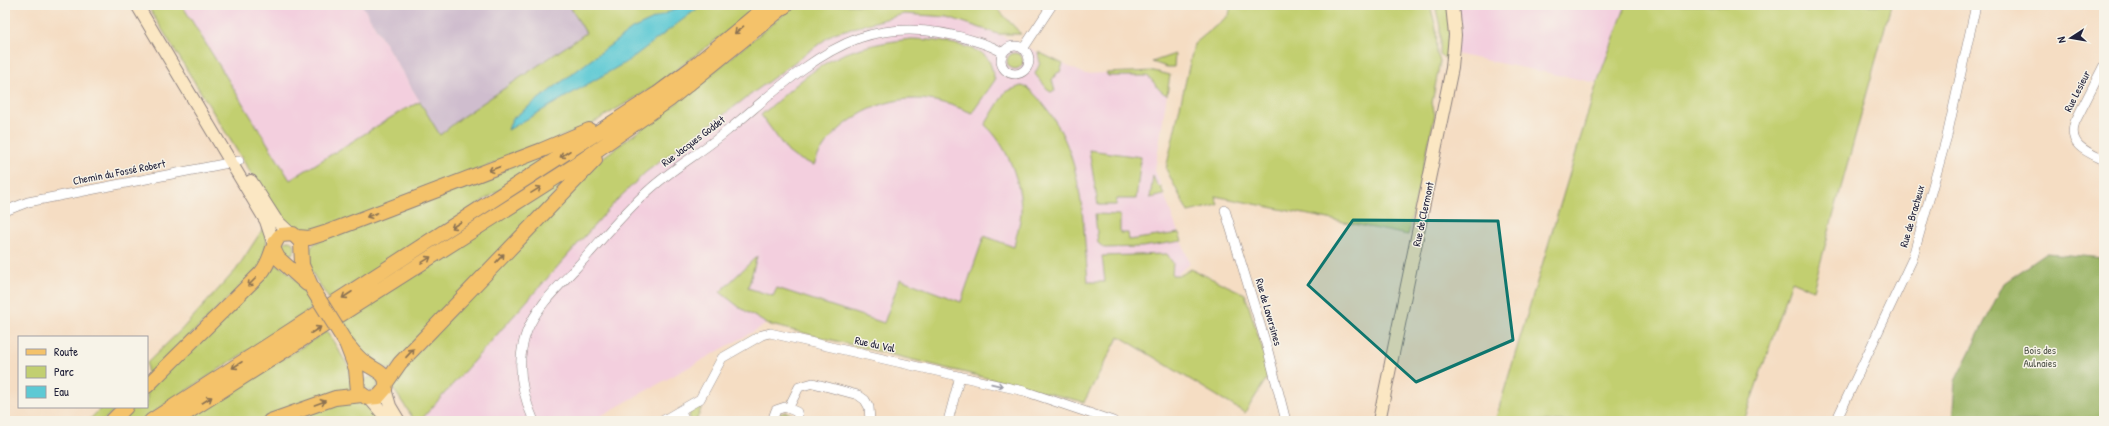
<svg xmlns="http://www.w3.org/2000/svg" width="2109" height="426" viewBox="0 0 2109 426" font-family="'Patrick Hand',sans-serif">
<rect width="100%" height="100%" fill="#f7f3e8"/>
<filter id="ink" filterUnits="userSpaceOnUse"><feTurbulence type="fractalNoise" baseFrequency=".025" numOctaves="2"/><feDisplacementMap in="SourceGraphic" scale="8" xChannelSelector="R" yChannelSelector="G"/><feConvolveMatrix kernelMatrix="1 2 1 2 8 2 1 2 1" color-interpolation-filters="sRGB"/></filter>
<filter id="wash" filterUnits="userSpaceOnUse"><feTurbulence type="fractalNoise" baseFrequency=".012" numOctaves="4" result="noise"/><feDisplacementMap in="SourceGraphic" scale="16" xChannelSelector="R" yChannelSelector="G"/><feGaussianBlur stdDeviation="0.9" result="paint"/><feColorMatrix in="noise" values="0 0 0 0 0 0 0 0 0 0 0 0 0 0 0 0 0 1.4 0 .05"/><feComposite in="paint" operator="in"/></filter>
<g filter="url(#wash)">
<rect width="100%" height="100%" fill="#f5ddc3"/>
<path fill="#f3cfde" d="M182,5H362L440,135L541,275L646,172L834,33L904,14L948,17L998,34L1085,74L1154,71L1170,75L1155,170L1190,264L1135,308L1084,402L767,324L595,419L583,421H420L427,413Z
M1459,5H1626L1597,83L1450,53Z"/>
<path fill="#cfbdce" d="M362,5H625L440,135Z"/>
<path fill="#c2cf70" stroke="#727856" d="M147,5H182L290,180L403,110L420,102L440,135L462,117L586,33L569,5H757L725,33L652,88L586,127L319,233L304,232L281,222Z
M795,5H994L1021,34H998L948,17L904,14L834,33L646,172L617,200L420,421H415L392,387L398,373L594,164L675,104Z
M1231,5H1430L1436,28L1437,54L1440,61L1432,103L1435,115L1408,235L1215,196L1218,205L1188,212L1166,169L1194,44L1229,15Z
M1626,5H1894H1891L1813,290L1792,281L1744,421H1495L1597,83Z
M1448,6L1450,29L1448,61L1440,54V27L1436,9Z
M911,39C927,39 978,44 988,59C991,64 993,73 995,80L972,113C953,105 935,99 915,99C876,98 828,127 814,165L796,158L788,152L761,115C783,97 805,74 831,60C856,47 883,42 911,39Z
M1038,52L1063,64L1060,72L1057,73L1052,80L1055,91L1050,92L1035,74L1040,63Z
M1007 61a8 8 0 1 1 16 0a8 8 0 1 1-16 0Z
M1175,54L1174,67H1167L1152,62Z
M1154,71L1170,75L1167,95C1157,91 1155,81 1147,76H1108L1106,73Z
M1021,86L1027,87C1084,138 1082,212 1088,282H1105L1102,256L1167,254L1173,263L1172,275H1181L1191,269L1245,294L1270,373L1245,413L1119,336L1084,402L767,324L739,307L720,292L757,256L748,288L773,296L777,288L884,323L900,279L961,302L984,236L1014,247C1016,236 1020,224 1021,213C1022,184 1007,144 985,125L1005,92Z
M560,147L563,150L329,299C321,286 300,262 312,246C314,243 319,241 322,239Z
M1089,150L1141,157L1136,199H1117L1116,205H1098Z
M584,164L390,370L373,363L363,353L342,320Z
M1153,176L1157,185L1161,187L1164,195L1150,198Z
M1095,214L1120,215V233H1128L1129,240L1179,233L1182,241L1142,247L1104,248L1098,243Z
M264,227L267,238L264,263L147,378V363L182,329L236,270Z
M281 248a7 7 0 1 1 14 0a7 7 0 1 1-14 0Z
M273,264C292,268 304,292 313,308L140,421H116L130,407H147V391Z
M327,331L350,369L352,391L337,394L262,421H184Z
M364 384a7 7 0 1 1 14 0a7 7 0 1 1-14 0Z
M352,399L376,408L385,421L339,418L329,421H285Z
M704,401L696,421H690L689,410Z
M102,407H117L103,421H88Z
M786,412L791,414L794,421H777L780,414Z"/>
<path fill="#99b262" stroke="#5e6a4e" d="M2047,253L2104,258V421H1952L1955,381L2004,283Z"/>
<path fill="#5dc9d4" stroke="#407688" d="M684,5H702L628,61L508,130L512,119L632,29Z"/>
</g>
<g filter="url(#ink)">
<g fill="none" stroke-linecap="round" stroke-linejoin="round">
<defs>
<path id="street" d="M1001 60a14 14 0 1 1 28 0a14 14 0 1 1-28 0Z
M1023,49L1052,5
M2104,65L2075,122C2067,145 2087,152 2104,160
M1225,210L1267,347L1286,421
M5,211L28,202L239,161
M789,407L799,387L813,383L858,395L865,400L869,407L870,421
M681,411L685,421
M534,421C521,392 515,362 527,331C537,306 558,287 576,268C600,242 623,213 649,190C673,168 702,152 727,131C768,98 808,57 859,38C898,25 937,29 975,41C985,44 995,47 1003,53
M662,421L700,399L722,358L762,335L770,333L1024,391L1113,421
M772,421L776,410L785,407L797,412L799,421
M948,421L960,376
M1836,421L1912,260L1947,136L1976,5"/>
<path id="secondary" d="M137,5L266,221L274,245
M251,181L276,220L291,234
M385,389L390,406L399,421
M370,399L389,421
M1379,421L1452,68L1455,35L1452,5"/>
<path id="primary" d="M298,237L309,238L325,233L542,150L589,130
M274,250L278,258L307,284
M346,343C352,350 357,357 364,362C374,371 390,372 385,389L378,397L367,398L358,391L356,369Z
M386,383L400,363L595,160
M147,386L261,273C272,261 272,241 281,235L293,234L301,242L302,265L313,290
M112,421L126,407
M151,421L657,94L697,64L768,5
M174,421L574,166L669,100L786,5
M270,421L335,398L362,395"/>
</defs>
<use href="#street" stroke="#8c807f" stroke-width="10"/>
<use href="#secondary" stroke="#8c807f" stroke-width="14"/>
<use href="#primary" stroke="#8c807f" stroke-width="16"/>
<use href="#street" stroke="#fff" stroke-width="9"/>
<use href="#secondary" stroke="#fbe7c3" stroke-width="12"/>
<use href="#primary" stroke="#f4c26a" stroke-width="14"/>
<defs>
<path id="primary-bridge" d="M313,290L346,343"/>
</defs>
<use href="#primary-bridge" stroke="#8c807f" stroke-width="16" stroke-linecap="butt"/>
<use href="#primary-bridge" stroke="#f4c26a" stroke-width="14"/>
</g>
<defs><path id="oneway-shaft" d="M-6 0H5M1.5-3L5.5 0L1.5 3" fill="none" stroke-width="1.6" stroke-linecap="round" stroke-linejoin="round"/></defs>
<g stroke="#8b7252">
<use href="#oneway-shaft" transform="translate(739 30) rotate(140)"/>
<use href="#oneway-shaft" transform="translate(565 154) rotate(147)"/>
<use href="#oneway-shaft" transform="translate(494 169) rotate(159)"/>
<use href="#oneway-shaft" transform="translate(536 190) rotate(-32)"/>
<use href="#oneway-shaft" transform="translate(372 215) rotate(159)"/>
<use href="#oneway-shaft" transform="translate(456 225) rotate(147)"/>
<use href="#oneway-shaft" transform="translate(500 258) rotate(-47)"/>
<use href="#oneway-shaft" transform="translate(426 260) rotate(-32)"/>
<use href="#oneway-shaft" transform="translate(252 282) rotate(135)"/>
<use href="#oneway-shaft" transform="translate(347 295) rotate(147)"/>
<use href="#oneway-shaft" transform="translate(316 330) rotate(-33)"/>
<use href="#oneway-shaft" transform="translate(410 353) rotate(-47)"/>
<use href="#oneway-shaft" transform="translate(237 365) rotate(147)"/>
<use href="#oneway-shaft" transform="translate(207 400) rotate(-33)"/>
<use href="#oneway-shaft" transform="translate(320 403) rotate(-20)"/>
</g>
<use stroke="#9c9ca7" href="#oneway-shaft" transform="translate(997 385) rotate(13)"/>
</g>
<path fill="#0f766e" fill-opacity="0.2" stroke="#0f766e" stroke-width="3" stroke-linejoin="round" d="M1353,220L1498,221L1513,340L1416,382L1308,285Z"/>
<g text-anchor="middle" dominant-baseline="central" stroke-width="3" stroke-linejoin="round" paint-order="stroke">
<g font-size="11" fill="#22223b" stroke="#f7f3e8">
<text transform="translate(2077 91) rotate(-63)">Rue Lesieur</text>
<text transform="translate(693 141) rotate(-37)">Rue Jacques Goddet</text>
<text transform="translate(119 172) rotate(-11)">Chemin du Fossé Robert</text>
<text transform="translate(1423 214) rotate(-78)">Rue de Clermont</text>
<text transform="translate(1912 216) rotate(-74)">Rue de Bracheux</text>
<text transform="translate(1269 312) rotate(74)">Rue de Laversines</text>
<text transform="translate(875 344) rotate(12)">Rue du Val</text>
</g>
<g font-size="11" fill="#52564b" stroke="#f7f3e8">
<text x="2040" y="350">Bois des<tspan x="2040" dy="13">Aulnaies</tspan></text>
</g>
</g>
<rect width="2109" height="426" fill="none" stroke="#f7f3e8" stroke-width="20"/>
<rect x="18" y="336" width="130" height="72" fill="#f7f3e8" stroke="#a29fa3"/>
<rect x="26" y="349" width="20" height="6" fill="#f4c26a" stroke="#a29fa3"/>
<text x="54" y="356" font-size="12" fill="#22223b">Route</text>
<rect x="26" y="366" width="20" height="12" fill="#c2cf70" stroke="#a29fa3"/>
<text x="54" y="376" font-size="12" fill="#22223b">Parc</text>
<rect x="26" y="386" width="20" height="12" fill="#5dc9d4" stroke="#a29fa3"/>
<text x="54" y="396" font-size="12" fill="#22223b">Eau</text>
<g transform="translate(2071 38) rotate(258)" stroke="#f7f3e8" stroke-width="3" paint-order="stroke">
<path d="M0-3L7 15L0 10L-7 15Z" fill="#22223b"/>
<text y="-6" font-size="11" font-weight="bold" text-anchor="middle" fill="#22223b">N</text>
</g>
</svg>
